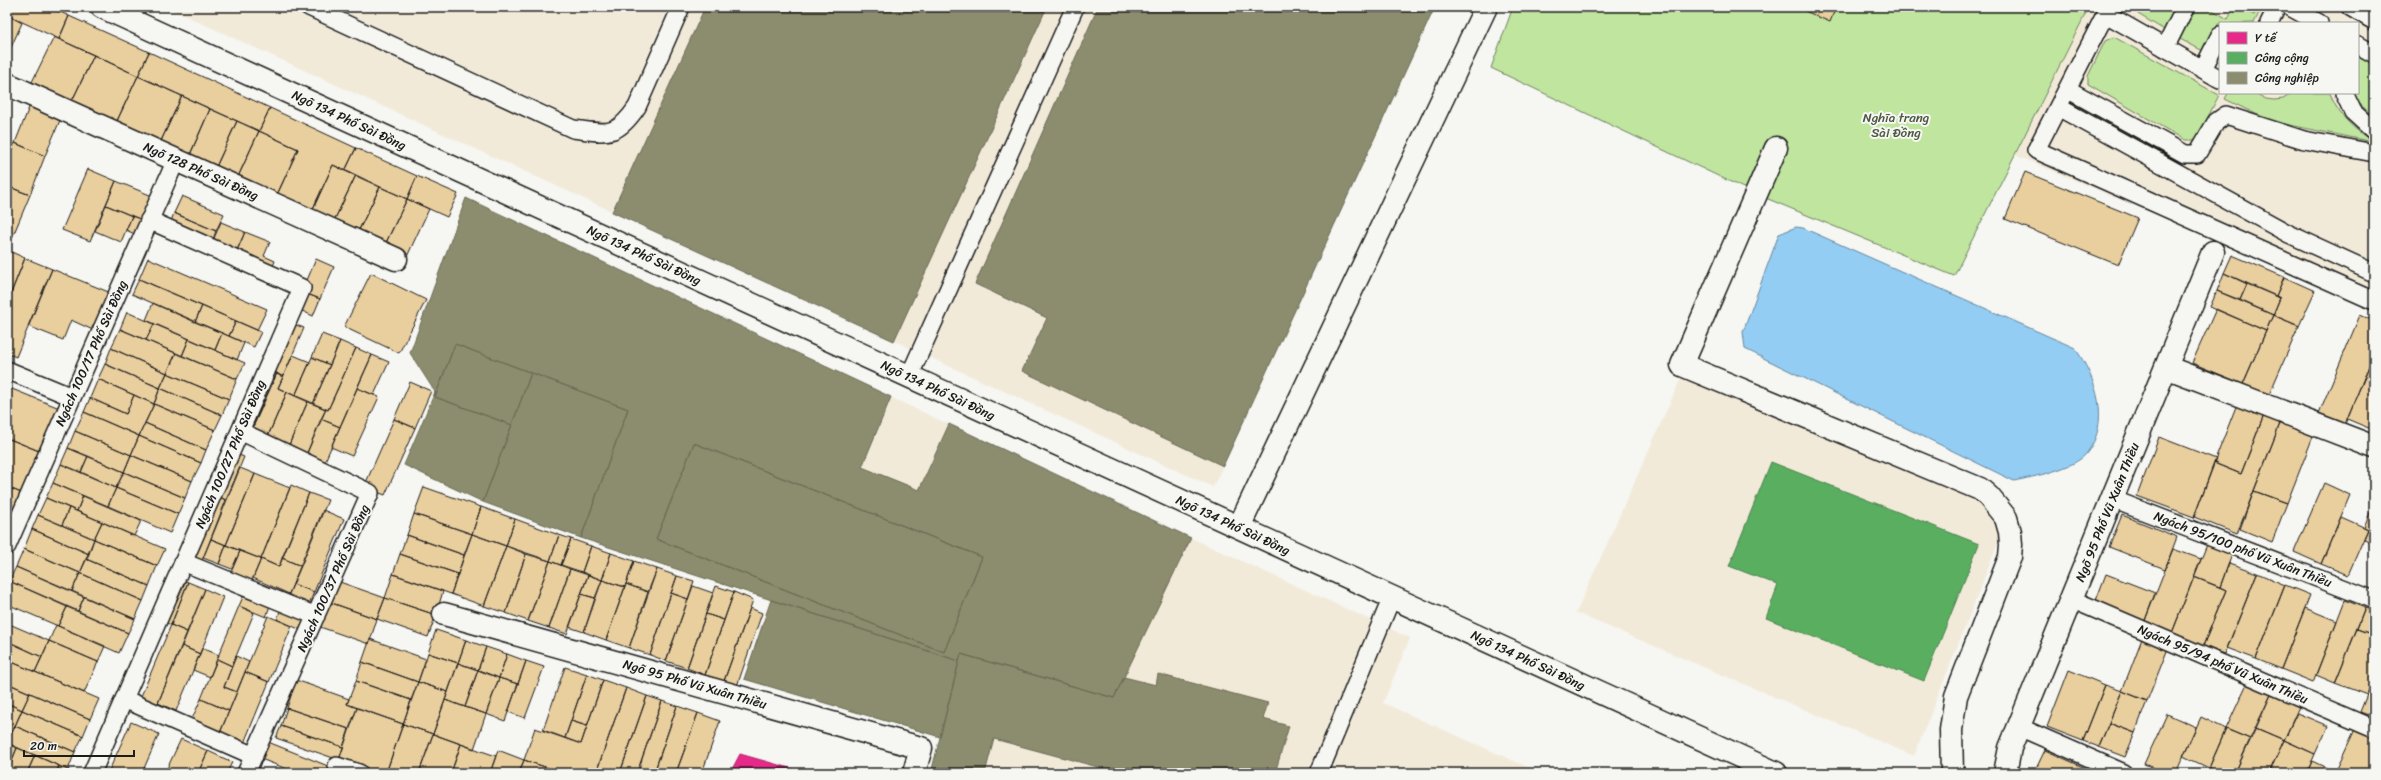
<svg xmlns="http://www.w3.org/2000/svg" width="2381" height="780" viewBox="0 0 2381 780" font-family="Sriracha,sans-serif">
<rect width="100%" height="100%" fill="#f6f6f2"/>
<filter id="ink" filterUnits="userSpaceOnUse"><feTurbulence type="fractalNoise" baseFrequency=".025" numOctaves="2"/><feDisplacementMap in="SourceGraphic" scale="8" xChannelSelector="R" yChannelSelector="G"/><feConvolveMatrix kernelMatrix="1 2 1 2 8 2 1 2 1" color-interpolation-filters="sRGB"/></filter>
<g filter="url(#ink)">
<path fill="#f2ead9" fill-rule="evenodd" d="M166,7H1435L1213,487Z
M2089,7H2374V307L2015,155ZM2220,23H2358V93H2220Z
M466,198L1191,538L1410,638L1383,703L1541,773H931L940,737L744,679L770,599L483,502L404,465L435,392L410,353Z
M1685,369L1976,496L1996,521L1999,541L1914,756L1576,613Z"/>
<path fill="#bfe59f" stroke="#6e805e" d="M1513,7H2089L1954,276L1756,194L1491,68Z
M2131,7H2178L2166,31L2138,14Z
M2188,7H2207L2228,19L2234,7H2240L2254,15L2258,7H2262L2254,23L2218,24L2205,52L2178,38Z
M2114,37L2219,95L2198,137L2194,140H2185L2088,84V76L2105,41Z
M2358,53L2374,63V117L2359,103L2354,93H2358Z
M2228,93H2255L2266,99L2274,100L2283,99L2293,93H2330C2337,115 2354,129 2373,142L2270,121L2225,99Z"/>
<path fill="#94cdf3" stroke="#64869d" d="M1796,227L1803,228L2075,348C2096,378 2112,422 2086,454C2073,469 2033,477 2014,481L1745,349L1743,332L1779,234Z"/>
<path fill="#e7298a" stroke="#aa2569" d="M740,754L807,773H730Z"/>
<path fill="#5aae61" stroke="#47824c" d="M1771,462L1979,544L1924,681L1766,618L1778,585L1729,566Z"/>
<path fill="#8c8c6e" stroke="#6a6a55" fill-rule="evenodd" d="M705,7H1047L894,341L612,212Z
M1098,7H1435L1223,466L1022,371L1047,318L975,284Z
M466,198L891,397L862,467L919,490L949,424L1191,538L1114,698L961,654L959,661L581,538L628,409L455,344L435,397V392L410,353ZM694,443L982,557L944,652L656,539Z
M455,344L531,373L512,425L435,397Z
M531,373L628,409L581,538L483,502Z
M435,392V397L512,425L483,502L404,465Z
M694,443L982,557L944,652L656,539Z
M771,600L959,661L940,737L744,679Z
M961,654L1114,698L1124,677L1156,685L1158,674L1268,703L1263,719L1289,726L1275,773H1120L994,739L985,773H931Z"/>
<path fill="#e9ce9e" stroke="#1c1c1c" d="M7,7H50L69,16L59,39L7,15Z
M1796,7H1836L1830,22Z
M7,15L22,23L7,56Z
M69,16L149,52L138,76L59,39Z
M54,37L94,55L71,103L31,84Z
M149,52L270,108L259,131L138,76Z
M94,55L138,76L116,123L71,103Z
M138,76L182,96L160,143L116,123Z
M182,96L210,109L189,157L160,143Z
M32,100L63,113L45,156L15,143Z
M270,108L356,148L345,171L333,165L311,213L276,197L298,149L259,131Z
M210,109L237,121L215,169L189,157Z
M237,121L259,131L237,179L215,169Z
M259,131L298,149L276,197L237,179Z
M15,143L45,156L30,195L7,186V161Z
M7,146L12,148L7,161Z
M356,148L417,176L407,199L345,171Z
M333,165L356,175L331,227L311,213Z
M88,169L116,181L90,241L62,230Z
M2025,172L2138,218L2118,265L2005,219Z
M356,175L380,187L355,238L331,227Z
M417,176L458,194L447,217L407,199Z
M116,181L157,198L147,222L106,205Z
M7,186L30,195L7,250Z
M380,187L407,199L382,251L355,238Z
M182,196L224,214L216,231L174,213Z
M407,199L429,209L405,261L382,251Z
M106,205L132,216L121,242L95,231Z
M174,213L216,231L211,245L169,227Z
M132,216L147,222L141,237L126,230Z
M221,222L245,232L235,255L211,245Z
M245,232L270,242L264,256L275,261L271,271L235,255Z
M7,250L25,258L7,303Z
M2232,255L2284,277L2276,296L2224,273Z
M25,258L52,269L16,357L7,353V303Z
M148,258L267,309L257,330L139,279Z
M316,259L334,267L320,299L302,292Z
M52,269L111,293L95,331L71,320L63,340L28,326Z
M371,273L426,300L399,353L344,327Z
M2224,273L2247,284L2240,300L2217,291Z
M2284,277L2315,291L2299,326L2273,315L2280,298L2276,296Z
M139,279L202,306L195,322L132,294Z
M2247,284L2280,298L2273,315L2240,300Z
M2217,291L2273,315L2266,331L2210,307Z
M302,292L320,299L313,316L296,308Z
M153,303L222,333L215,350L146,320Z
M202,306L236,321L229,336L195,322Z
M2216,309L2266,331L2243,384L2192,363Z
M127,312L154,324L146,340L120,329Z
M2273,315L2299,326L2269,395L2243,384Z
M2360,315L2374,321V354L2343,429L2317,418Z
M236,321L261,332L254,347L229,336Z
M291,323L304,328L283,377L270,371Z
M154,324L189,339L182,356L146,340Z
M120,329L176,353L167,373L111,348Z
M222,333L244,343L237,360L215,350Z
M322,334L340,341L330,365L312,357Z
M189,339L245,363L237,379L182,356Z
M340,341L356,348L328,410L313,404Z
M111,348L167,373L160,388L105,364Z
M356,348L372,355L340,427L321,419L326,409L328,410Z
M176,353L237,379L229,399L167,373Z
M2374,354V422L2371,429L2347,419Z
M293,355L310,362L295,396L278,388Z
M372,355L389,362L374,395L357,388Z
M312,357L330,365L313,404L295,396Z
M105,364L160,388L154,404L98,379Z
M270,371L277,373L252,429L246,426Z
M167,373L229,399L222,415L160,388Z
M277,373L283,377L278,388L287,392L268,436L252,429Z
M98,379L134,395L126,414L90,398Z
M410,382L431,391L415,428L394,419Z
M7,387L62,409L44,453L7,438Z
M160,388L222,415L215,430L154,404Z
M357,388L379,397L352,456L331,447Z
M287,392L308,401L289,445L268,436Z
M134,395L154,404L139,436L84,412L90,398L126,414Z
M308,401L326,409L304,460L289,445Z
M154,404L215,430L206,450L145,423Z
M2237,404L2264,415L2241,474L2214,463Z
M84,412L139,436L131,455L75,431Z
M2264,415L2281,421L2237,534L2194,517L2214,463L2241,474Z
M321,419L340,427L322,468L304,460Z
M394,419L415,428L385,495L364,487Z
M2281,421L2314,434L2287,503L2254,491Z
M145,423L206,450L201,463L139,436Z
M75,431L131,455L124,472L68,448Z
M139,436L201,463L192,481L131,455Z
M2159,437L2216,459L2194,517L2137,496Z
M7,438L44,453L26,495L7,487Z
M68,448L88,456L81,472L61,464Z
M234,453L244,457L226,500L217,496Z
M131,455L192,481L185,498L124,472Z
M88,456L124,472L116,488L81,472Z
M61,464L116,488L108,506L53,483Z
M240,468L255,474L226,545L211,539Z
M124,472L185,498L178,514L116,488Z
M255,474L290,488L261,559L226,545Z
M53,483L83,496L77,511L46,498Z
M2324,483L2350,495L2321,564L2294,552Z
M291,485L309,493L279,567L261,559Z
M7,487L26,495L16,519L7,515Z
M424,487L481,507L472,534L414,514Z
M116,488L178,514L170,533L108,506Z
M2254,491L2287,503L2272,542L2240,529Z
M309,493L328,500L301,566L282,558Z
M83,496L141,521L134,536L77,511Z
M217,496L226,500L200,566L189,562Z
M46,498L69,508L62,525L38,515Z
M2374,503V543L2364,539L2368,529L2364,527Z
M481,507L515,519L506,546L472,534Z
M69,508L102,522L94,539L62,525Z
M323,510L344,519L314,592L293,584Z
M414,514L472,534L464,555L407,535Z
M38,515L94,539L89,554L32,529Z
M2122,515L2177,537L2165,569L2109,547Z
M2341,517L2368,529L2348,575L2321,564Z
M515,519L559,535L550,561L506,546Z
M102,522L165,549L157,566L94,539Z
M32,529L89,554L80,573L24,549Z
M472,534L506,546L484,606L451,594Z
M407,535L464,555L458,574L400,554Z
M559,535L571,539L561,565L550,561Z
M94,539L157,566L149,586L86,559Z
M211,539L226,545L219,564L203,558Z
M571,539L591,546L582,572L561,565Z
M2208,542L2233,552L2220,587L2194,577Z
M226,545L240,551L232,569L219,564Z
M506,546L526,554L506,613L484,606Z
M591,546L611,553L602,580L582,572Z
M24,549L80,573L72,591L16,567Z
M2173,549L2201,559L2172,633L2144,623Z
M240,551L261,559L250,585L229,577Z
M611,553L634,561L625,587L602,580Z
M400,554L458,574L451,594L393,574Z
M526,554L550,561L528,621L506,613Z
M282,558L301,566L289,594L253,578L261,559L279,567Z
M86,559L149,586L143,601L80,573Z
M550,561L570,569L549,628L528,621Z
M634,561L657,569L648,592L626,584Z
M2229,563L2257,573L2225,654L2203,646L2226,590L2220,587Z
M16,567L84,597L78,611L9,581Z
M570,569L588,575L567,634L549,628Z
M657,569L677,576L650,655L629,648Z
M80,573L143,601L135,619L72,591Z
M2257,573L2285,585L2256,659L2227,648Z
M393,574L443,591L436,615L385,598Z
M2106,574L2155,593L2144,623L2095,603Z
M588,575L602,580L595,598L581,594Z
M677,576L694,581L688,599L671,593Z
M2194,577L2226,590L2203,646L2172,633Z
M180,579L188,582L171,625L162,621Z
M602,580L625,587L606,640L584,632Z
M9,581L67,607L58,626L7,604V587Z
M337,581L385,598L377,619L329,602Z
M188,582L205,589L187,632L171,625Z
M293,584L314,592L307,609L286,601Z
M626,584L648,592L629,648L606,640Z
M2285,585L2310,595L2281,669L2256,659Z
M693,586L713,593L687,668L666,661Z
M716,586L734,592L724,620L706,614Z
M205,589L223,597L200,654L182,646Z
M246,590L272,600L266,617L239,606Z
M734,592L753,600L724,681L705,675Z
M671,593L688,599L666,661L650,655Z
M581,594L595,598L584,632L569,627Z
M84,597L135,619L128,633L78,611Z
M385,598L436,615L428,637L377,619Z
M2345,600L2365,608L2335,683L2316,675Z
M329,602L377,619L369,644L320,627Z
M239,606L254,613L232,666L217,659Z
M282,606L309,617L303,631L277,619Z
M67,607L128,633L119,653L58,626Z
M750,608L762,613L737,686L724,681Z
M2305,608L2337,621L2313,682L2281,669Z
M2365,608L2374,611V635L2357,629Z
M706,614L724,620L705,675L687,668Z
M268,616L292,626L269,682L245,672Z
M7,623L49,641L42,657L7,641Z
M56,625L105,646L98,662L49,641Z
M171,625L187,632L156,708L139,701Z
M2357,629L2374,635V677L2367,695L2335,683Z
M436,630L466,640L458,663L428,653Z
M2143,636L2169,646L2147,701L2122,691Z
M370,639L426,659L418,682L362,662Z
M466,640L486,647L478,670L458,663Z
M7,641L42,657L35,672L7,660Z
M49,641L98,662L84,693L35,672Z
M182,646L200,654L176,711L158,703Z
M486,647L507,654L499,678L478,670Z
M202,648L219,655L210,677L193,670Z
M428,653L458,663L448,692L418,682Z
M507,654L526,661L518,684L499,678Z
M236,656L249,662L237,692L224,687Z
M217,659L232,666L224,687L237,692L229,711L201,699Z
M7,660L99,699L90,719L7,683Z
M526,661L544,667L525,718L508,712Z
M362,662L418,682L411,700L356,681Z
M458,663L478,670L465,707L445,700Z
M565,667L587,674L565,738L543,730Z
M478,670L499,678L486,714L465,707Z
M2069,670L2105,685L2083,741L2047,727Z
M245,672L269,682L244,743L220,733Z
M587,674L603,680L587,726L571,721Z
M2250,677L2274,688L2250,739L2226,729Z
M2374,677V717L2360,712Z
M499,678L518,684L505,721L486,714Z
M296,680L349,699L347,704L357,708L349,729L287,708Z
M603,680L626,688L596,773H563L524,760L535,728L581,744Z
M356,681L411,700L403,724L347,704Z
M418,682L448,692L433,734L403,724Z
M7,683L30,693L22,710L7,703Z
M2105,685L2122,691L2099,747L2083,741Z
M626,688L647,696L620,773H596Z
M2274,688L2302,700L2284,740L2256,728Z
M2122,691L2147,701L2135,733L2109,723Z
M30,693L90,719L83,736L22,710Z
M647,696L662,701L637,773H620Z
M201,699L229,711L220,733L191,721Z
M445,700L486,714L474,749L433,734Z
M662,701L677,706L654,773H637Z
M7,703L22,710L15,726L7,723Z
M677,706L698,713L676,773H654Z
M287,708L349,729L343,747L281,726Z
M357,708L403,724L386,773H378L339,760Z
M22,710L83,736L75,752L15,726Z
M698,713L720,721L702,773H676Z
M2297,713L2328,726L2315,754L2284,740Z
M2167,714L2196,727L2176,773H2165L2144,764Z
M2201,717L2226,729L2209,768L2183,756Z
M571,721L587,726L581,744L565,738Z
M131,722L159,734L142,773H108Z
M7,723L15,726L7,743Z
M2109,723L2135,733L2125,757L2099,747Z
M403,724L433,734L419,773H386Z
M2357,725L2374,732V758L2367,773H2338L2335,772Z
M15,726L75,752L68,770L7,743Z
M281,726L343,747L339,760L276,738Z
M2256,728L2284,740L2269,773H2235Z
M2226,729L2250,739L2235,773H2220L2209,768Z
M433,734L461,744L451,773H419Z
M181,739L208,751L198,773H165Z
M2284,740L2315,754L2307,773H2269Z
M268,742L333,768L331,773H297L261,759Z
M7,743L17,748L7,771Z
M461,744L496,756L490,773H451Z
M17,748L35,755L27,773H7Z
M498,750L524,760L519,773H490Z
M2045,750L2092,771L2091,773H2034Z
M208,751L232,762L227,773H198Z
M35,755L59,766L56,773H27Z
M2374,758V773H2367Z
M524,760L551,769L549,773H519Z
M2312,761L2335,772V773H2307Z
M59,766L68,770L76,773H56Z"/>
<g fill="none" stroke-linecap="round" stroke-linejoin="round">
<defs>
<path id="lane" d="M309,7L573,129C607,133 616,138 637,107L681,7
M2109,7L2036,150L2374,301
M2290,7L2319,23
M2350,7L2374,21
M2106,14L2220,79
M2269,23L2277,7
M2358,45L2374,54
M2165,48L2185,8
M2203,69L2220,35
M2067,89L2185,154H2197L2216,122L2226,115L2304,140L2374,153
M2344,93L2353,112L2374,131
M2058,107L2289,234L2374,273
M7,370L72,397
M909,377L1075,7
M240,431L370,493L246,773
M2112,499L2374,600
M7,546L176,160
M183,562L316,616
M2071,599L2374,729
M124,699L254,756
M2019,727L2124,773
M337,766L359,773
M92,773L302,288L149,220
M1319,773L1392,597"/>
<path id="street" d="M102,7L1776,773
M7,84L396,259
M1776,148L1682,365L1980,489L1989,497L2006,518L2010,532L2011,545L2010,557L1956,696L1951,730L1952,773
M2166,367L2374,447
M1239,527L1486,7
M444,614L921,748L914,773
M2005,773L2010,748L2213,252"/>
</defs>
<use href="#lane" stroke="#1c1c1c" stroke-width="20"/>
<use href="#street" stroke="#1c1c1c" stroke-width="25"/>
<use href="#lane" stroke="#f6f6f2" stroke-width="17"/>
<use href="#street" stroke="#f6f6f2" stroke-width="22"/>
</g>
</g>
<g text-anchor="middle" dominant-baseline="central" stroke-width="4" stroke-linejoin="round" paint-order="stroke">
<g font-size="13" fill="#4d5843" stroke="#f6f6f2">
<text x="1896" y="117">Nghĩa trang<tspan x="1896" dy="15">Sài Đồng</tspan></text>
</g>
<g font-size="13" fill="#1c1c1c" stroke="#f6f6f2">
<text transform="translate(349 120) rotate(25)">Ngõ 134 Phố Sài Đồng</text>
<text transform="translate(201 171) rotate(24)">Ngõ 128 Phố Sài Đồng</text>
<text transform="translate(644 255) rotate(25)">Ngõ 134 Phố Sài Đồng</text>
<text transform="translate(91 353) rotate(-66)">Ngách 100/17 Phố Sài Đồng</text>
<text transform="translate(938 390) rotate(25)">Ngõ 134 Phố Sài Đồng</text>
<text transform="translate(230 454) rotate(-67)">Ngách 100/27 Phố Sài Đồng</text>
<text transform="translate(2107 512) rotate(-68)">Ngõ 95 Phố Vũ Xuân Thiều</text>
<text transform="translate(1233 525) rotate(25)">Ngõ 134 Phố Sài Đồng</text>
<text transform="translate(2243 549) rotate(21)">Ngách 95/100 phố Vũ Xuân Thiều</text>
<text transform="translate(333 578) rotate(-66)">Ngách 100/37 Phố Sài Đồng</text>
<text transform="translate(1528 660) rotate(25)">Ngõ 134 Phố Sài Đồng</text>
<text transform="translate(2223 664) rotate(23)">Ngách 95/94 phố Vũ Xuân Thiều</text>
<text transform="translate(695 684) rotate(16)">Ngõ 95 Phố Vũ Xuân Thiều</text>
</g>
</g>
<rect width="2381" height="780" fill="none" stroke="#f6f6f2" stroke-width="24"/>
<rect x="12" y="12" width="2357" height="756" fill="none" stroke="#1c1c1c" stroke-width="1.5" filter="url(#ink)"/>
<rect x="2219" y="22" width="140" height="72" fill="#f6f6f2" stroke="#9f9f9c"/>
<rect x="2227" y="32" width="20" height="12" fill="#e7298a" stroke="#9f9f9c"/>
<text x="2255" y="42" font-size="12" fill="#1c1c1c">Y tế</text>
<rect x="2227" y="52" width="20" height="12" fill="#5aae61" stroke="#9f9f9c"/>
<text x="2255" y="62" font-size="12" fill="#1c1c1c">Công cộng</text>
<rect x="2227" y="72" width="20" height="12" fill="#8c8c6e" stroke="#9f9f9c"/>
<text x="2255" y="82" font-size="12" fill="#1c1c1c">Công nghiệp</text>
<path d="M24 750v6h110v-6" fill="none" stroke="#1c1c1c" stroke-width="2"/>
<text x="30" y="750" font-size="12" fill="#1c1c1c" stroke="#f6f6f2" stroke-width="3" paint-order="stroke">20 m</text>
</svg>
